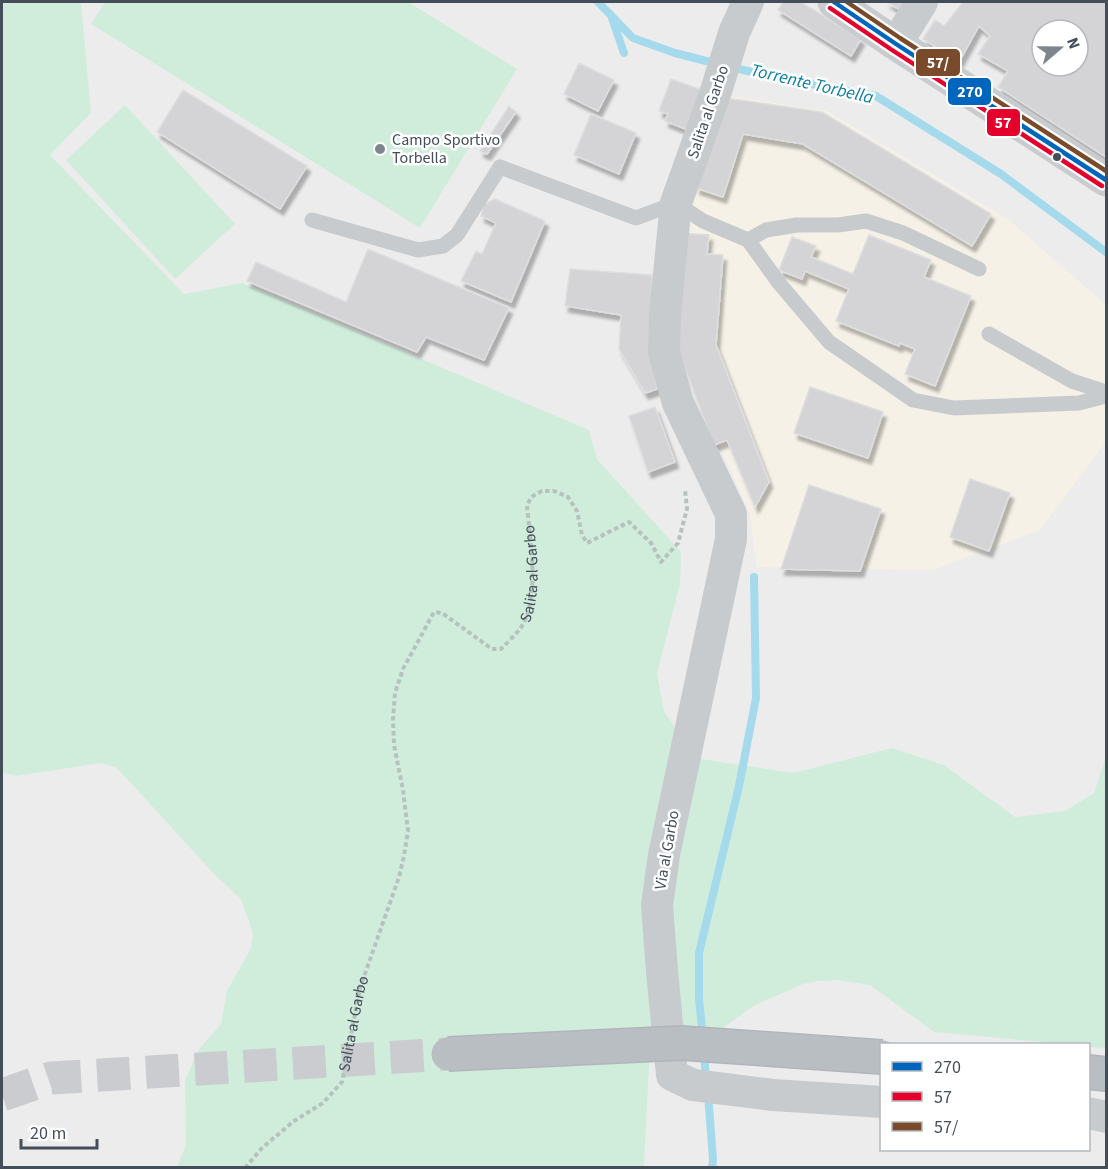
<svg xmlns="http://www.w3.org/2000/svg" width="1108" height="1169" viewBox="0 0 1108 1169" font-family="'Source Sans 3',sans-serif">
<defs>
<filter id="shadow"><feDropShadow dx="3.5" dy="6" stdDeviation="1.5" flood-color="#0004"/></filter>
</defs>
<rect width="100%" height="100%" fill="#edecec"/>
<path fill="#f5f1e7" d="M722,95L827,111L1009,220L1106,305V442L1040,530L933,570L756,567L750,514L721,449L680,339L685,211Z"/>
<path fill="#d0eddc" d="M2,2H81L91,113L50,155L184,294L242,283L589,430L597,459L681,552L680,584L657,674L664,711L695,758L793,773L892,748L944,765L1015,817L1065,811L1094,793L1106,757V1048L1089,1047L1088,1044H1064L934,1032L870,985L836,980L819,981L803,984L755,1005L717,1032L651,1028L644,1167H177L186,1145L185,1080L199,1049L221,1024L227,991L251,948L253,933L241,899L215,875L117,768L101,763L16,776L2,772Z
M105,2H408L517,69L420,228L91,24Z
M125,105L235,224L175,279L66,160Z"/>
<g fill="none" stroke-linecap="round" stroke-linejoin="round">
<path stroke="#a4daeb" stroke-width="8" d="M598,2L633,38L675,53L718,64
M612,18L624,53
M730,67L784,79L876,96L1001,174L1106,252
M703,1037L699,999V953L739,786L756,698L754,577
M704,1052L706,1079
M708,1094L713,1159L712,1168"/>
</g>
<path fill="#d4d4d7" stroke="#dededf" stroke-width="1.5" fill-rule="evenodd" filter="url(#shadow)" d="M783,2H801L861,39L851,56L778,10Z
M887,2H909L902,11Z
M963,2H1106V157L998,87L1008,71L978,54L990,36L979,26L959,62L923,39L935,20L944,26ZM1042,30H1078V66H1042Z
M579,63L614,80L598,111L564,94Z
M671,79L702,90L688,130L665,121L668,114L659,111Z
M183,90L307,166L280,209L157,132Z
M726,98L822,112L991,214L972,246L803,144L743,134L723,197L696,188Z
M509,106L516,112L487,154L480,151Z
M591,114L636,133L619,174L574,155Z
M495,199L545,221L511,302L461,281L476,251L482,254L496,223L481,216L484,204Z
M681,233L709,235L707,254L723,255L716,345L769,482L755,507L727,440L714,445L674,339Z
M869,235L931,260L924,277L971,296L935,386L905,374L915,349L900,343L899,346L836,321L849,289L805,271L802,279L779,270L792,237L816,246L811,257L853,274Z
M368,249L509,308L484,360L426,337L417,352L247,281L256,262L346,302Z
M570,269L652,275L653,319L652,356L657,389L645,393L619,349L621,315L565,306Z
M810,387L883,412L868,458L794,433Z
M655,407L675,462L648,472L629,416Z
M970,479L1010,493L989,551L950,537Z
M809,485L881,509L860,571L781,569Z"/>
<g fill="none" stroke-linecap="round" stroke-linejoin="round">
<path stroke="#cbcccf" stroke-width="33" stroke-dasharray="33 16" stroke-linecap="butt" d="M2,1095L51,1078L448,1054"/>
<defs>
<path id="highway" d="M1088,1072L1106,1074"/>
</defs>
<use href="#highway" stroke="#b2b6bc" stroke-width="36"/>
<path stroke="#b5c2be" stroke-width="4" stroke-dasharray="4.5 3" stroke-linecap="butt" id="s1" d="M245,1168L262,1148L294,1121L323,1103L342,1082L360,988L399,877L404,856L408,831L403,790L394,745L393,719L395,693L403,669L434,612L442,613L492,649H501C507,643 514,636 520,629C541,599 530,541 527,506L531,497L542,491H554L568,497L577,511L582,535L587,543L629,522L651,543L661,562L678,543L687,509L685,489"/>
<path stroke="#c8cbcd" stroke-width="15" d="M312,220L418,250L443,246L457,235L500,167L636,218L676,203L703,221L748,240L779,283L829,342L913,400L954,408L1079,403L1106,396
M748,240L766,230L797,225H838L866,221L903,233L979,269
M989,334L1072,381L1106,392"/>
<path stroke="#c8cbcd" stroke-width="32" d="M748,2L734,33L716,91L676,203L665,314L664,352L678,403L731,514V539L664,855L657,905L662,971L672,1075L693,1085L773,1095L882,1102
M896,44L922,2
M1088,1113L1106,1117"/>
<path stroke="#c9cccf" stroke-width="33" d="M834,2L896,44L1106,180"/>
<use href="#highway" stroke="#b9bec3" stroke-width="33"/>
<defs>
<path id="highway-bridge" d="M448,1054L681,1043L882,1057"/>
</defs>
<use href="#highway-bridge" stroke="#b2b6bc" stroke-width="36" stroke-linecap="butt"/>
<use href="#highway-bridge" stroke="#b9bec3" stroke-width="33"/>
<defs>
<path id="bus-1" d="M834,2L896,44L1106,180"/>
<path id="bus-2" d="M830,8L892,50L1102,186"/>
<path id="bus-3" d="M847,2L900,38L1106,171"/>
</defs>
<use href="#bus-1" stroke="#fff" stroke-width="9"/>
<use href="#bus-2" stroke="#fff" stroke-width="9"/>
<use href="#bus-3" stroke="#fff" stroke-width="9"/>
<use href="#bus-1" stroke="#0065bd" stroke-width="4.5"/>
<use href="#bus-2" stroke="#e4002b" stroke-width="4.5"/>
<use href="#bus-3" stroke="#7a4b2a" stroke-width="4.5"/>
</g>
<circle fill="#7f858c" stroke="#fff" stroke-width="2" cx="380" cy="149" r="6"/>
<circle fill="#444e59" stroke="#fff" stroke-width="2" cx="1057" cy="157" r="5"/>
<g text-anchor="middle" dominant-baseline="central" stroke-width="5" stroke-linejoin="round" paint-order="stroke">
<g font-size="16" fill="#444e59" stroke="#fff">
<text transform="translate(708 112) rotate(-71)">Salita al Garbo</text>
<text stroke="none"><textPath href="#s1" startOffset="784">Salita al Garbo</textPath></text>
<text transform="translate(667 850) rotate(-80)">Via al Garbo</text>
<text stroke="none"><textPath href="#s1" startOffset="190">Salita al Garbo</textPath></text>
</g>
<g font-size="16" fill="#444e59" stroke="#fff" text-anchor="start">
<text x="392" y="140">Campo Sportivo<tspan x="392" dy="18">Torbella</tspan></text>
</g>
<g font-size="18" font-style="italic" fill="#0c7fa4" stroke="#fff">
<text transform="translate(812 84) rotate(13)">Torrente Torbella</text>
</g>
</g>
<g stroke="#fff" stroke-width="2">
<rect x="915" y="48" width="46" height="29" rx="6" fill="#7a4b2a"/>
<rect x="947" y="77" width="45" height="29" rx="6" fill="#0065bd"/>
<rect x="986" y="108" width="35" height="29" rx="6" fill="#e4002b"/>
</g>
<g font-size="16" text-anchor="middle" font-weight="bold" fill="#fff">
<text x="938" y="68">57/</text>
<text x="970" y="97">270</text>
<text x="1003" y="128">57</text>
</g>
<rect width="1108" height="1169" fill="none" stroke="#444e59" stroke-width="6"/>
<rect x="880" y="1043" width="210" height="108" fill="#ffffff" stroke="#b4b8bd" stroke-width="1.5"/>
<rect x="892" y="1062" width="30" height="9" fill="#0065bd" stroke="#b4b8bd" stroke-width="1.5"/>
<text x="934" y="1073" font-size="18" fill="#444e59">270</text>
<rect x="892" y="1092" width="30" height="9" fill="#e4002b" stroke="#b4b8bd" stroke-width="1.5"/>
<text x="934" y="1103" font-size="18" fill="#444e59">57</text>
<rect x="892" y="1122" width="30" height="9" fill="#7a4b2a" stroke="#b4b8bd" stroke-width="1.5"/>
<text x="934" y="1133" font-size="18" fill="#444e59">57/</text>
<g transform="translate(1060 48) rotate(70)"><circle r="28" fill="#ffffff" stroke="#b4b8bd" stroke-width="1.5"/>
<path d="M0-4.5L10 22L0 15L-10 22Z" fill="#7f858c"/>
<text y="-9" font-size="16" font-weight="bold" text-anchor="middle" fill="#444e59">N</text>
</g>
<path d="M21 1139v9h76v-9" fill="none" stroke="#444e59" stroke-width="3"/>
<text x="30" y="1139" font-size="18" fill="#444e59" stroke="#ffffff" stroke-width="4.5" paint-order="stroke">20 m</text>
</svg>
